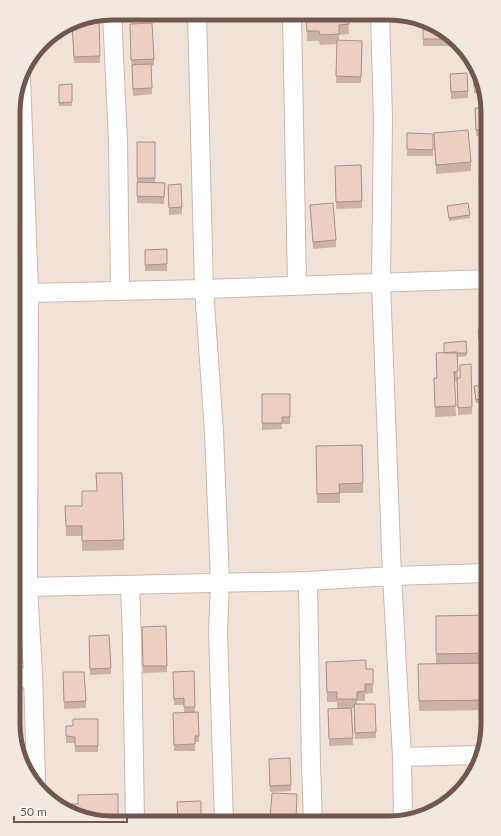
<svg xmlns="http://www.w3.org/2000/svg" width="501" height="836" viewBox="0 0 501 836" font-family="Lato,sans-serif">
<rect width="100%" height="100%" fill="#faf1e9"/>
<path fill="#f1e2d8" d="M112,13L408,15L454,37L481,74L488,112V731L468,784L427,816L389,823L99,822L52,802L20,762L13,724L14,99L23,68L47,38L74,20Z"/>
<g fill="none" stroke-linecap="round" stroke-linejoin="round">
<defs>
<path id="street" d="M112,13L118,141L120,291
M197,14L204,289L214,432L220,582L218,633L224,822
M292,14L297,285
M380,15L383,118L381,282L392,576L402,757L403,820
M21,76L29,293L28,587L33,674L36,781
M29,293L204,289L488,279
M308,581L311,765L313,823
M130,585L132,640L135,822
M28,587L308,581L392,576L488,573
M13,682L33,674
M402,757L479,755"/>
</defs>
<use href="#street" stroke="#cbb8b0" stroke-width="20"/>
<use href="#street" stroke="#fff" stroke-width="18"/>
</g>
<path fill="#ccb1a8" d="M306,14L354,15V17H348L349,34L339,35V40L362,41L361,83H336L337,44L320,45L319,41H307Z
M423,22L454,37L458,43V46H423Z
M99,23L100,63H74L72,24Z
M130,31L154,59V65L151,66L152,94L133,96Z
M473,67L481,74L484,93H474Z
M450,74L468,91V98L451,99Z
M59,85L72,102V106H59Z
M475,108L488,112V136H476Z
M407,133L433,134V156H407Z
M434,133L471,162V171L436,174L434,142Z
M484,137H488V174H483Z
M137,142H155V182L165,183L164,204L137,203Z
M361,165L362,208L336,209L335,166Z
M488,177V218H480L479,187Z
M168,185L182,207V214L169,215Z
M310,205L336,240V247L313,249Z
M447,206L470,215V218L449,221Z
M167,249V271H145V250Z
M488,328V344H479L478,329Z
M466,341L467,356L457,357L458,378H460L471,364L472,414L458,415L457,381H454L456,416L435,417L434,378H437L436,353H444Z
M474,386L487,398V402L476,403Z
M262,394H290V424H282V429L262,430Z
M316,446L363,483V493H340V503H317Z
M96,473H122L124,550L82,551V536H66L65,506H82L97,491Z
M487,615L488,663H485L486,710L419,711L418,664H436V616Z
M166,626L167,672L143,673L142,627Z
M109,635L111,674L90,675L89,636Z
M366,669H373V693L365,694V701H357V704L376,732V738L355,739L354,708H352L353,745L329,746L328,716L337,708V702H327L326,671Z
M194,671L195,712L199,736V742H195V751H174L173,713L184,712V705H174L173,672Z
M63,672L86,701V708L64,709Z
M98,719V752H75V743H66V726H73Z
M269,766L291,785V791L270,792Z
M272,793L297,801L296,823H270Z"/>
<path fill="#edcec3" stroke="#a69088" d="M306,14H348L349,24L339,25V34L320,35L319,31H307Z
M423,22L454,37L455,39H423Z
M99,23L100,56L74,57L72,24Z
M152,23L154,59L131,60L130,24Z
M337,40L362,41L361,77L336,76Z
M151,64L152,88L133,89L132,65Z
M473,67H475L481,74L483,86L474,87Z
M467,73L468,91L451,92L450,74Z
M72,84V102L59,103V85Z
M475,108H487L488,112V129L476,130Z
M468,130L471,162L436,165L434,133Z
M407,133L433,134V150L407,149Z
M484,137H488V167H483Z
M137,142H155V178H137Z
M361,165L362,201L336,202L335,166Z
M479,177H488V208L480,209Z
M137,182L165,183L164,197L137,196Z
M181,184L182,207L169,208L168,185Z
M333,203L336,240L313,242L310,205Z
M468,203L470,215L449,218L447,206Z
M167,249V264L145,265V250Z
M488,328V340L479,341L478,329Z
M466,341L467,353H444V343Z
M457,352L458,371L454,372L456,406L435,407L434,378H437L436,353Z
M471,364L472,407L458,408L457,378H460V365Z
M485,385L487,398L476,400L474,386Z
M262,394H290V417H282V423H262Z
M362,445L363,483L339,484L340,493L317,494L316,446Z
M96,473H122L124,540L82,541V526H66L65,506H82V491H97Z
M487,615L488,653L436,654V616Z
M166,626L167,666H143L142,627Z
M109,635L111,668L90,669L89,636Z
M366,660V669H373V684H365V691L357,692V699H337V692H327L326,662Z
M485,663L486,700L419,701L418,664Z
M194,671L195,707H184V698L174,699L173,672Z
M63,672H84L86,701L64,702Z
M354,704H375L376,732L355,733Z
M351,708L353,738L329,739L328,709Z
M198,712L199,736H195V744L174,745L173,713Z
M73,719H98V746H75V737L66,736V726H73Z
M290,758L291,785L270,786L269,759Z
M272,793L297,794L296,819L270,818Z
M118,794V822H99L69,810V804H78V795Z
M201,801V822H178L177,802Z"/>
<path d="M0 0H501V836H0ZM112 20H389A92 92 0 0 1 481 112V724A92 92 0 0 1 389 816H112A92 92 0 0 1 20 724V112A92 92 0 0 1 112 20Z" fill="#f2e8e2" fill-rule="evenodd"/>
<path fill="none" stroke="#72574f" stroke-width="5" d="M112 20H389A92 92 0 0 1 481 112V724A92 92 0 0 1 389 816H112A92 92 0 0 1 20 724V112A92 92 0 0 1 112 20Z"/>
<path d="M14 816v6h113v-6" fill="none" stroke="#72574f" stroke-width="2"/>
<text x="20" y="816" font-size="12" fill="#72574f" stroke="#fdf5ef" stroke-width="3" paint-order="stroke">50 m</text>
</svg>
